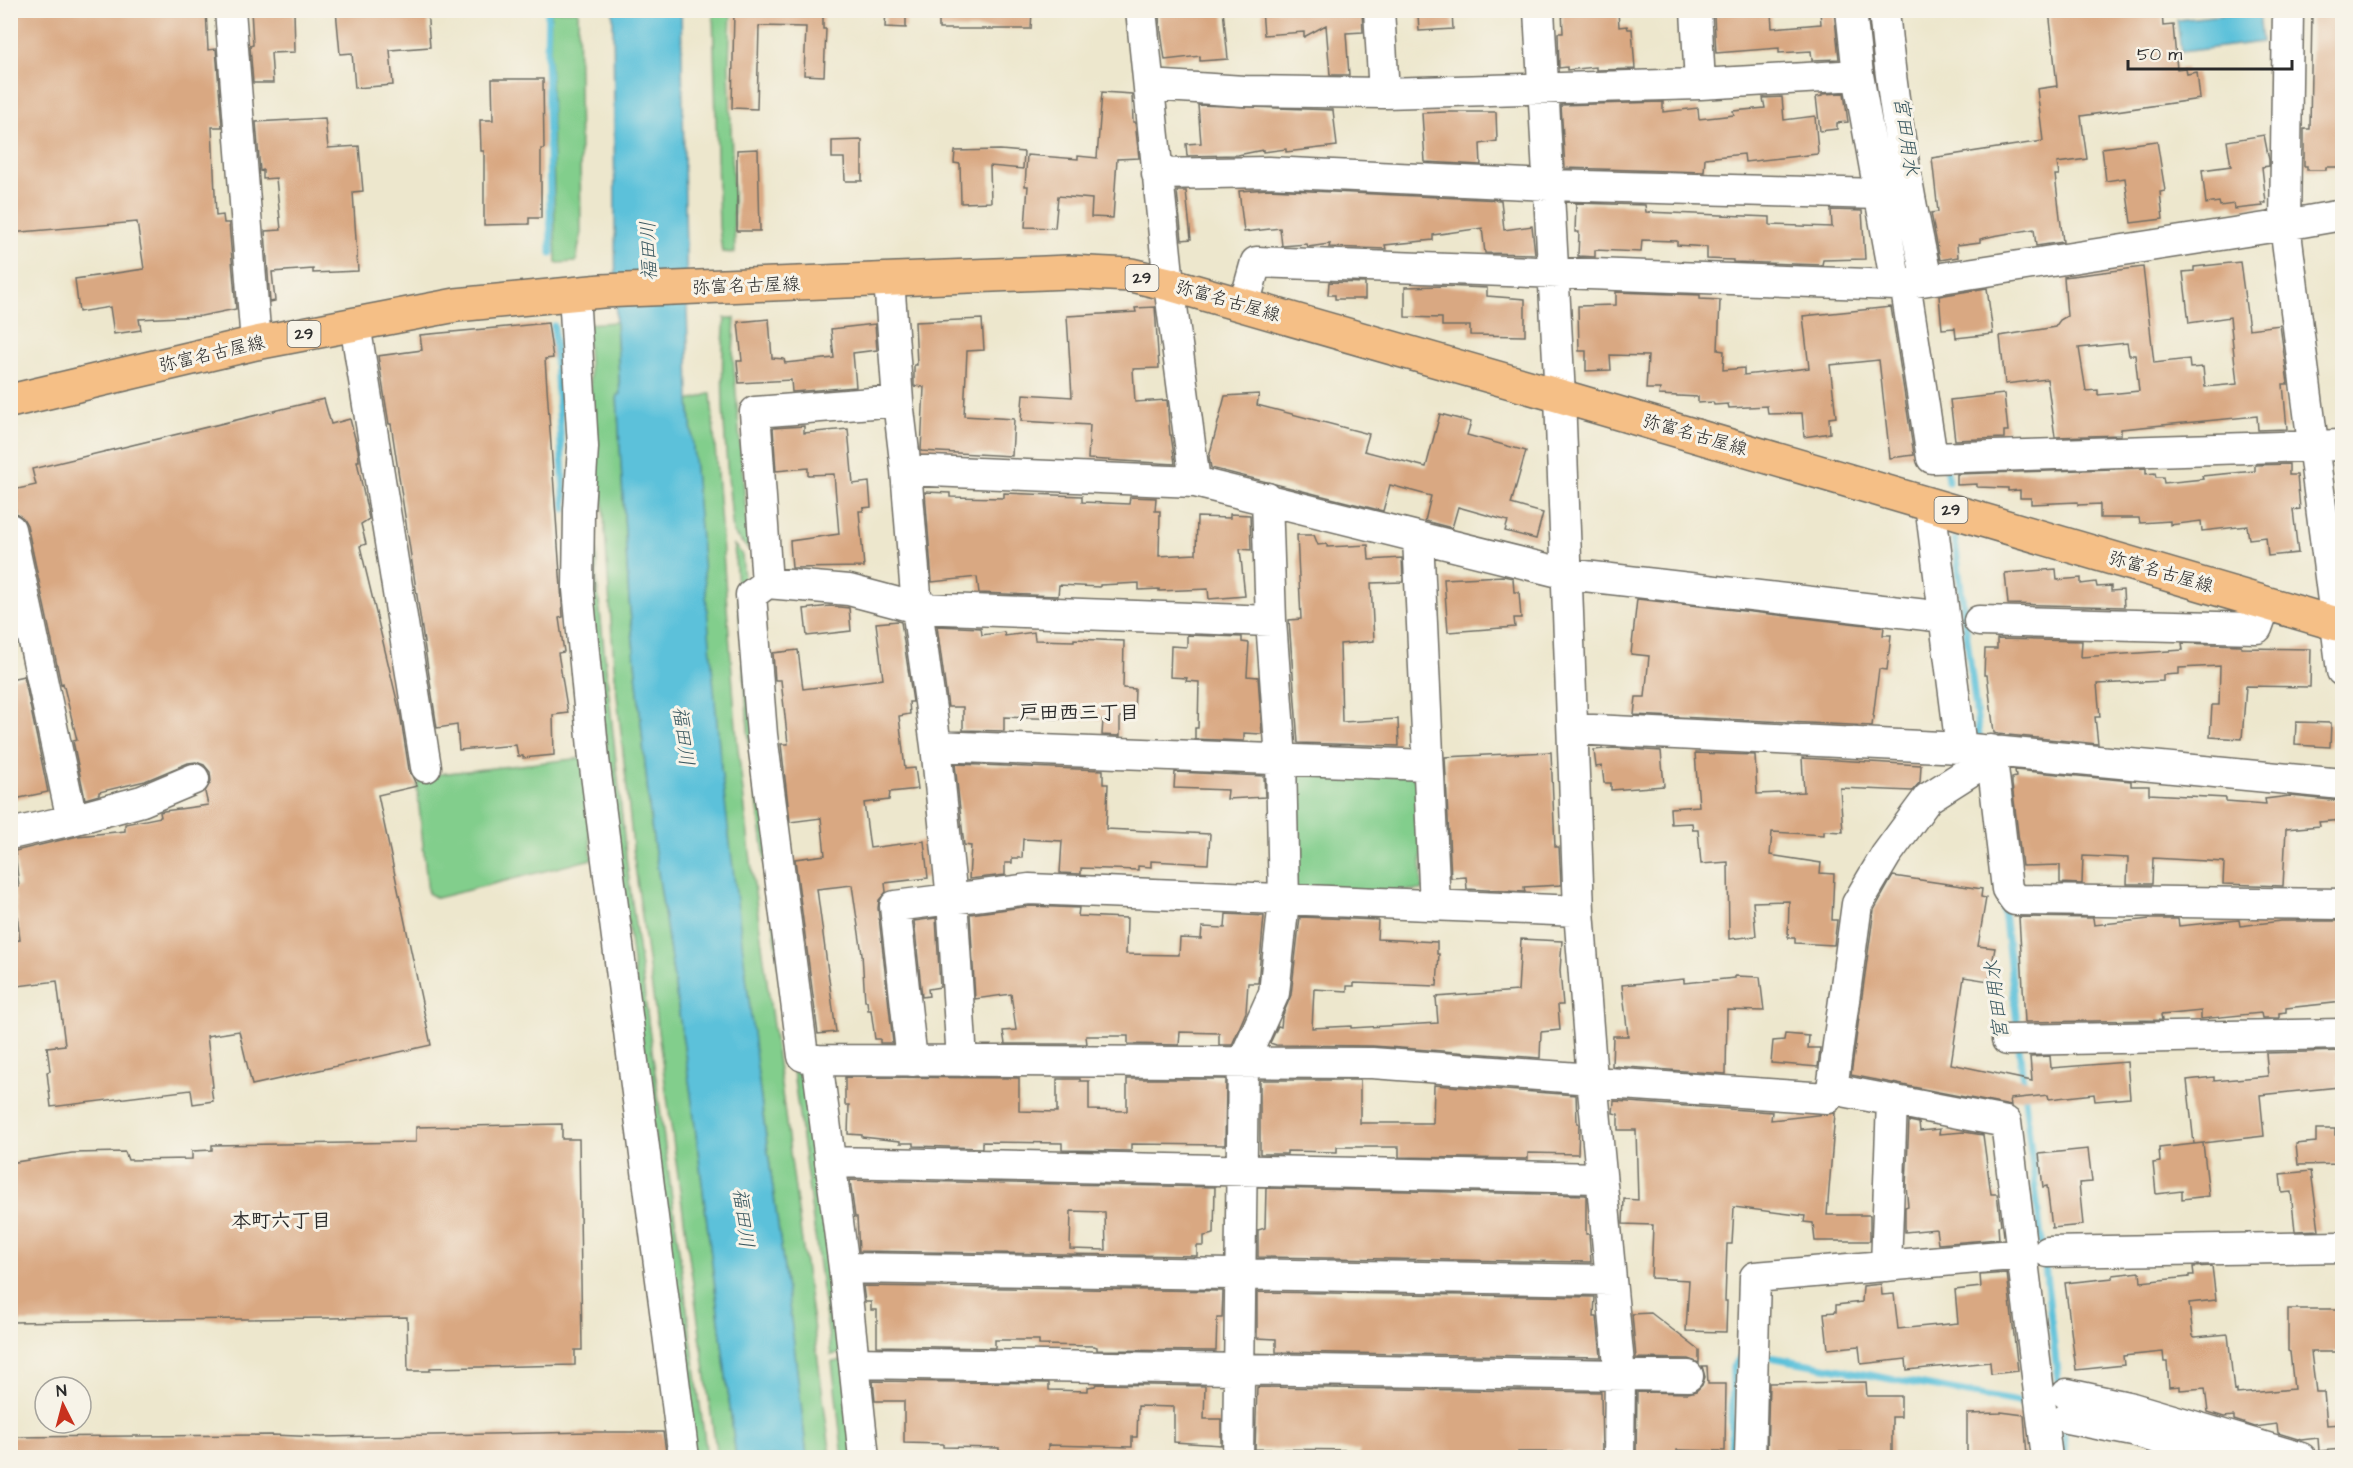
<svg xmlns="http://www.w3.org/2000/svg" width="2353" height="1468" viewBox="0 0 2353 1468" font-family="'Architects Daughter','Klee One',sans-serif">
<rect width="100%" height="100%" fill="#f7f3e8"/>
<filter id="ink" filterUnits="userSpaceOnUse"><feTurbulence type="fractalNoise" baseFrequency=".0167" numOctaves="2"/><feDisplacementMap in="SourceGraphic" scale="12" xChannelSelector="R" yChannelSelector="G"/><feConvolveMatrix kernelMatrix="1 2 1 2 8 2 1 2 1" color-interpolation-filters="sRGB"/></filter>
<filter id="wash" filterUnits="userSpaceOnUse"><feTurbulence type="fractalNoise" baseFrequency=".008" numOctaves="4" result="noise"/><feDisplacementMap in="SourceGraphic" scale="24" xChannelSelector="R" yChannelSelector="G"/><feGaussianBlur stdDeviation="1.35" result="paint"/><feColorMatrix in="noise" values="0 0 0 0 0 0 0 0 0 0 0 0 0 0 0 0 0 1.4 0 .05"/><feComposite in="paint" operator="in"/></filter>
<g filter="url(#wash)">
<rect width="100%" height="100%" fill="#ede7cd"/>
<path fill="#82ce8c" stroke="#567c5c" stroke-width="1.5" d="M551,11H578L581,233L576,262L556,263L550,50Z
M713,11H731L729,65L735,253L722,252L719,227Z
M725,318H735L733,356L749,550L733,533C727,462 718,390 725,318Z
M616,322L620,394L617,395L629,600L651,825L691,1094L736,1457H717L635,866L614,666L603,501L598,481L586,324Z
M711,393L737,740L752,870L831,1457H807C781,1227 744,999 721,768C708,646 700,523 689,401Z
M590,482L596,530L597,583L627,865L707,1457H694L584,565Z
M734,545L742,554L757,734L809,1076L846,1353L831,1355L749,741Z
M582,758L592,859L437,898L428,893L417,787L421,776Z
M1290,775H1411L1419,782L1422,890L1301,893L1293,883Z
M847,1360L858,1457H843L832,1362Z"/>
<path fill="#5cc1da" stroke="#447682" stroke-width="1.5" d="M613,11H681L689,401L721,769L763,1116L792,1327L807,1457H736L691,1094L651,825L629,600L617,395L620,394L616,322Z
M2259,11L2262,42L2181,52L2177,20Z"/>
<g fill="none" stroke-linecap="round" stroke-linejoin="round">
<path stroke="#5cc1da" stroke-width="7" d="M548,10L547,51L551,253
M554,326L565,509
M1946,463L1948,482
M1955,540L1980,743
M2003,903L2018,1032
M2019,1046L2042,1246
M2044,1257L2059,1389
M1764,1356L2029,1404
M2063,1424L2066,1458
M1731,1458L1733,1367L1741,1357"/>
</g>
<g id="blocks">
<path fill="#d9a882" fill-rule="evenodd" d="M10,10H206L208,50L216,49L222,127H212L216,216L223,215L224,223H229L236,309L201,316L139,319L141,330L114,334L110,307L79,312L75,279L144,269L137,222L10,233Z
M251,10H294L295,52L271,53L273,83H253L250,46L253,45Z
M336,10H427L430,47L390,50L393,85L355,88L352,53L340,54Z
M734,10H823V29H826L824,76L804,75L806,27L759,26L757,109L732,108Z
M886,10H906V28L885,27Z
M939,10H1032L1031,29H939Z
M1158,10H1223L1228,59L1200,61V56L1165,60Z
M1262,10H1362L1363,32L1346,33L1349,75H1330L1326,25L1304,37V32L1264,35Z
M1562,10H1618L1619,27L1627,26L1628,29H1632L1635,69L1596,70V67L1567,70V67L1559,68L1558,33H1563Z
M1723,10H1743V14L1771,12L1772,28L1821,24L1820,10H1834L1839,59L1812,60L1811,51L1779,53V48L1716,53L1714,16L1723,15Z
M2049,10H2162L2163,26L2173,25L2177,69L2186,68L2187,74L2197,72L2200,99L2081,116L2087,159L2057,163L2059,175H2055L2063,242L2036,246L2034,229L1993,236L1980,239V242L1957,245L1958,257L1940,260L1931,213L1938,212L1932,158L2043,141L2037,89L2057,86Z
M2312,10H2343L2341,167H2326V170H2307V166H2304V129H2310Z
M1452,12L1453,29L1419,31L1418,14Z
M492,79H543L544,149H541V218H529V224L484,225V151H481L480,120H493Z
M1102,92L1132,94L1133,122H1135L1139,158L1117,159L1113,218L1091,217L1092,199L1058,196L1055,228L1025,227L1028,186H1025L1027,155L1078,159V156L1097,158Z
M1844,93L1848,122L1837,123V129L1820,131L1816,97L1822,96V94Z
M1782,97L1784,120L1815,116L1818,152L1817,154L1745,162L1744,154L1705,158L1704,172L1565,168L1561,105L1663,102V112L1698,108L1699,119L1734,115L1733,111L1765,108L1763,98Z
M1198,105L1333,110L1337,146L1286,152V149L1263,152V150L1238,155L1187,156L1186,144L1201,143Z
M1446,112H1496L1497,141L1480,144L1481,165L1425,162L1422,113Z
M325,118L328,148L359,146L363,191L353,192L358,271L313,273V269L272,272L275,301L270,302L265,231L281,230L276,178L263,179V170L260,171L256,122Z
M2264,135L2269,160V166L2262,167L2266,203H2262L2263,206L2235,209L2234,204L2220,206L2219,202L2206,204L2202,170L2231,166L2227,141Z
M862,140V181H845L844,158H832V141Z
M2157,141L2165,191L2160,192L2163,219L2131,223L2125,178L2106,181L2102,148Z
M758,149L760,231H737V150Z
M1000,150L1024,152L1023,169L990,166L991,202L961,203L960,164L954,163L955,151Z
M1268,189L1501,200L1504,230L1532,226L1535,254L1485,253L1482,228L1433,235V240L1385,245L1386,249L1329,247L1330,244L1308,247L1307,244L1282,246L1280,228L1244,232L1239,191Z
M1177,191H1186L1191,239L1182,240Z
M1576,203L1645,205L1646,212L1770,217V225L1832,227L1831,210L1862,211L1865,259L1823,260L1822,265L1733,262V260L1707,259V247L1677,245V241L1642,240L1641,252L1595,250V257L1578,256L1579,232H1575Z
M2240,262L2249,329L2280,325L2288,384H2283L2287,429L2258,430L2257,416L2121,429V435L2055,437L2047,379L2005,384L2000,336L2055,327L2060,320L2067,316L2064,277L2143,267L2154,363L2189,359L2190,368L2203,367L2205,387L2237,384L2230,317L2189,323L2183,272L2194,271V267ZM2127,343L2129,355H2135L2139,391L2098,395V390L2086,391L2079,348Z
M1329,282L1365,283V299H1335V295H1328Z
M1442,286L1487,288V296L1525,299V336L1470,335V326H1442V318L1405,317V287Z
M1987,288L1993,334L1956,338L1955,328L1942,329L1939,296Z
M1616,292L1700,295V299L1720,300L1718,350L1724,351L1723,370L1744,368V375L1809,368L1803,316L1891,307L1914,455L1890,458L1879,360L1830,365L1836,417L1829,418L1830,433L1804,437L1802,413L1768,414L1767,406L1729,408L1728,404L1714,405L1713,402L1698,403V397L1659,395L1660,389H1646L1648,356L1610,355L1611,370L1586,371V351H1579L1578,306L1616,305Z
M1155,307L1159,368L1133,369L1135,402L1167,400L1170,435H1171L1175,464L1088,459L1090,425L1021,421L1023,394L1072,397L1067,316L1136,312L1135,308Z
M769,319L772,358L784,359L785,363L834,358L831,329L875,324L877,350L853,353L856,387L792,392L791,380L739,383L737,361H742L738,322Z
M982,319L984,350L967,351L964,416L1014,419L1012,456L921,451L924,387L914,386V365H917L915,322Z
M548,323L553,358L545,359L563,617L559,618L564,652L558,653L568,713L553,715L554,755L523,758V756H518L516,745L459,750L457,725L437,728L391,424H389L378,356L422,350L420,335Z
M1259,394L1257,405L1369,434L1364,451L1426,467L1440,414L1471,422L1467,435L1526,451L1511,504L1543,513L1536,539L1505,531L1508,521L1458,507L1452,528L1425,521L1431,496L1390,485L1383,511L1211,468L1209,457L1225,396Z
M2004,394L2008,431H2004V438L1955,440L1950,400Z
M324,399L331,424L350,419L358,450L359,461H357L369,519L361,524L366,544L360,546L400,713L409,770L417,786L378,795L431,1045L252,1085L239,1031L207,1036L213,1087H211L213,1101L193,1104L191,1090L51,1107L47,1072L50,1071L47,1047L65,1045L57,981L10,987V941L20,940L14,888L19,887L15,851L78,836L125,831V824L161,817L160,812L164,811L208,805L205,792L211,781L210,772L204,765L196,762L188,763L145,781L99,792V795L85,799L73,741L77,740L63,683L61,684L27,525L23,518L16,513L13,490L36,485L32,469Z
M804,426V433L848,429L853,484L869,482L871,507L863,508V511H859L864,567L792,568L790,541L839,534L834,474L808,475V468L776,471L773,428Z
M2289,464V475H2297L2300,509L2293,510L2298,553L2268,556L2266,537L2249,539L2247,526L2202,531L2201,521L2170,525V521L2140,523L2139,518H2100V504L2078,505V502L2031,504V498H2020V490L2008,491V488L1977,487V484L1957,485V474L2146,468V474L2155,473L2156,477H2163L2164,483L2203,479L2202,476L2255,471V465Z
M925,492L950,493V497L1004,498V493L1082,496V502L1129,504L1130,497L1156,498L1155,511H1160L1159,556L1196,554L1197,517L1230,518V514L1250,515L1251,550L1240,549L1245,596L1209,599L1208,589L1159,591V589L1139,590V583L1100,585V587L1059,585L1058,596L979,593L977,577L932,582Z
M1297,535H1314L1318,545L1327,544V547L1368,545L1369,560L1402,558L1403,582L1371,583L1374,641L1340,644L1342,722L1398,719L1399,746L1298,743L1289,620L1301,619Z
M2056,569L2057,580L2081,578V584L2096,582L2097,587L2111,586V591L2123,590L2124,607L2008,604L2005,573Z
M1503,576L1513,578L1514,592H1519L1521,618H1514L1515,627L1448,632L1444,579Z
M1637,599L1884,627L1883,635H1891L1887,670L1879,669L1872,726L1634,715L1636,697H1645L1649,656L1631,654Z
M830,606L849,608L851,631L807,636L804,609Z
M898,621L901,622L913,702H909L910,714L899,716L905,769L915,768L918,789L890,792L889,800L864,803L870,848L924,841L928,878L885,883L886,892L879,900L878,908L893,1043H880V1039H875L871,1010H868L867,1001H865L862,954L852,885L817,889L836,1032L818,1034L795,859L825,855L821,818L790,822L781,744H788L781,680H775L773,653L798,650L803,689L883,679L876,623Z
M937,626L981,628L982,635L1004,632L1005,636L1034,632L1035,640L1074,641V639L1124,641L1123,688L1135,689L1134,717H1120V736L1102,735L1103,720L1004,717V731L963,730V707H948Z
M1187,635L1242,637V642L1249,643L1247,676L1258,677L1262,734L1244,733V741L1195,739V728H1198L1199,682L1186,681L1187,678L1170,677L1171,646L1187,647Z
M1997,639L2082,641L2081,657L2183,650L2182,643L2241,645V648L2311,649L2310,687L2246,686L2242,739L2210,737L2212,705H2219L2220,666L2179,668V674L2163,675V681L2097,684L2100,717H2095L2098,744L1998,734L1994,733L1987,675H1984L1985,649H1997Z
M24,676L48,792L10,800V679Z
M2296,722L2331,723L2330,747L2295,745Z
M1613,748L1661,751L1664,786L1611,790V783H1604L1602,766L1596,767L1594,750Z
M1551,752L1555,847H1559L1561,885L1524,887L1525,892L1467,889L1466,877L1451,878L1445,757Z
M1695,753L1755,755L1757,794L1804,792L1802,758L1921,765L1920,782L1912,791L1840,788L1843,832L1824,831V835L1772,832L1770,855L1821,863L1820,873L1834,874L1832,920H1837L1834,945L1795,943V938H1788L1789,901L1753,902L1756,936L1729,939L1728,862L1701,864L1698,830H1693L1692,823L1671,824L1670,808L1699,806Z
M955,764L1103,770V784H1108L1106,829L1210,834L1208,864L1151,861V867L1138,866V870L1081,868V874L1060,873L1062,841L1023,839L1022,858H1012V863H1005V875L969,879L971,846L964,845Z
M2015,770L2131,781V786H2149V794L2226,798V801L2266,804L2265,799L2290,796L2341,801L2343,820L2319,822L2320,826L2286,829L2283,886L2223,884L2224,862L2153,858L2152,884H2127L2128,858L2083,856L2082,884L2060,883V865L2022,866L2012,784V778L2016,777Z
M1175,772L1264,776L1265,797L1227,799L1228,790L1174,788Z
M1893,876L1982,889L1981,897L1986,898L1978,946L1995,948L1989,981L1964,977L1951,1064L2032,1081L2030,1057L2050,1056L2051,1068L2127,1062L2130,1098L2095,1101L2094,1094L2049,1099L2048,1095L2010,1099L2011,1106L1851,1075L1874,910Z
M1030,906L1079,908L1078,916L1127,918L1126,954L1179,955L1180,938L1201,939L1202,927L1225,928L1226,914L1264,916L1258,983H1248L1246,1012L1232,1045H1219V1033L1180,1032L1179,1045L1128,1044V1036H1086L1087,1044H1005L1003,1031L1016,1030L1011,994L975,999L970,914Z
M1300,917L1378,920L1377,939L1437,942V954H1439L1437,986L1354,983V986H1347V991L1314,989L1312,1028L1351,1026V1028L1438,1023L1436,997L1518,991L1521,939L1562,941L1560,971L1563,1005H1558L1560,1030L1541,1032L1540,1058L1373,1046L1276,1045L1270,1043L1278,1026L1281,1027L1282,1017L1291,995Z
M2019,917L2093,918L2094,925L2150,919H2178L2179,926L2239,920L2240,926L2281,921H2343V1002L2286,1008V1012L2279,1013V1018H2262L2261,1013L2201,1019V1011L2161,1015L2162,1020L2025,1022Z
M936,918L940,987L928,989L929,996L922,997L914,921Z
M1735,976L1760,977L1764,1011L1727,1010L1726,1074L1612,1066L1613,1036H1628L1622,985L1684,979V983L1735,978Z
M1785,1034L1809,1036L1808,1048H1820L1818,1067L1771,1063L1773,1041L1784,1040Z
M2343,1051V1075L2338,1076L2339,1087L2260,1095L2264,1136L2194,1144L2187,1080L2214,1077V1081L2268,1076L2266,1053Z
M845,1077L1019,1078V1111L1057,1112V1079H1080V1081H1089V1110L1127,1111V1079H1226L1225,1145L1131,1144V1151L1062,1150V1143L982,1142V1148L914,1146V1143H900V1141L862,1137V1135L848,1134L849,1105H845Z
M1260,1080H1360V1123H1433L1434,1085L1576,1095L1577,1122L1579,1124L1578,1154L1528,1153V1159L1399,1157V1147H1337V1152L1287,1151V1154H1260Z
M1614,1101L1772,1112L1771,1120L1835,1113L1827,1215H1870V1241H1815L1813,1223L1804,1222L1805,1216L1734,1207L1732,1244H1727L1725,1301H1727L1726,1332L1686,1331L1689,1280L1651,1278L1653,1225L1623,1224L1624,1199L1638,1200L1636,1130H1618V1114L1613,1113Z
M1909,1121L1919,1123L1920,1131L1940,1129L1939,1134L1964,1132L1983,1135L1991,1194H1997L2001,1225L1998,1226L1999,1239L1938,1244L1936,1229L1905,1232V1207L1908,1206L1906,1186Z
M562,1124V1139H579L582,1350H575V1365L430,1368V1371H408L407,1317L10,1322V1163L72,1153L125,1152L128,1160L192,1159V1151L212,1150V1145L416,1142V1127Z
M2316,1129H2335V1135H2343V1164L2298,1165L2296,1144L2316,1142Z
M2203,1143L2209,1196L2182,1199V1191L2156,1194L2153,1163L2160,1162L2159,1148Z
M2088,1149L2092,1182L2079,1183L2083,1225L2052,1228L2047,1186L2043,1187L2039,1154Z
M2311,1171L2319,1230L2295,1231L2291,1192L2282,1193L2280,1174Z
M850,1180L1215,1187L1214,1234L1204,1236V1246H1197V1256L859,1251L857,1217H855ZM1071,1211L1105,1212L1106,1250L1070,1249Z
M1266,1188L1586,1195V1234H1589L1591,1262L1258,1257V1230L1265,1228Z
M2212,1266L2216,1300L2189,1303L2193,1336L2195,1337L2228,1334L2234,1391L2237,1390V1394L2294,1389L2290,1352L2288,1351V1309H2343V1352H2311L2316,1392H2324L2327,1425L2343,1424V1449L2319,1451L2318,1438L2301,1440L2278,1433L2277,1424L2255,1427L2234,1420V1416L2224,1417L2208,1412L2205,1388L2180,1390V1386L2169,1387L2167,1362H2164L2163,1352L2123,1356L2124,1365L2076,1370L2065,1283L2113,1278V1275L2140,1272L2141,1282L2189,1277V1275H2194L2193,1267Z
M2007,1273L2018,1371L1991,1374L1990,1362L1907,1370L1906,1359L1861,1364L1859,1346L1828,1349L1824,1313L1836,1312V1305L1862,1302L1863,1286L1881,1284L1882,1295L1894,1294L1898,1329L1958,1323L1955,1290L1981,1287L1980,1275Z
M863,1286L1223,1291L1222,1318H1217L1216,1351L1097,1350V1347L1094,1346L1039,1345V1340H995V1348L877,1346V1310H871V1302H865Z
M1257,1292L1595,1297L1594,1317H1597L1601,1357L1276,1352V1339L1257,1338Z
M1651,1313L1699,1350V1363L1688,1359L1636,1358L1632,1314Z
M1702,1366H1707L1708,1384H1726L1725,1451L1677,1450V1458H1636L1637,1392L1688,1393L1696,1391L1702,1385L1705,1377Z
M873,1381L1049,1383V1390L1088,1391V1387L1095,1386L1096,1384L1205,1386L1204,1419H1221V1445L1174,1442V1407L1138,1406L1137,1437H1132V1447L1048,1445V1452H1019L999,1451V1448L943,1447V1444L904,1443V1401H875Z
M1866,1382L1867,1396H1901V1417H1892V1455H1870V1452H1808V1458H1767L1769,1383Z
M1257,1387L1601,1392L1602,1455L1570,1454V1452H1518V1456L1512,1458H1377L1359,1457V1450L1255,1449Z
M2001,1412L2024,1415L2027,1456L2023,1458H1967V1414L2001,1413Z
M592,1432H663L667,1458H10V1437L272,1435L322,1437Z"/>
</g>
</g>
<g filter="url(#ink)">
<use href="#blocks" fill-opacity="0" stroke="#6f6d64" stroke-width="1.5"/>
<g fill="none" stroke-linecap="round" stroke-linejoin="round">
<defs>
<path id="minor" d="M230,10L256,343
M1141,10L1169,284L1195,482
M1379,10L1384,93
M1539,10L1560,396L1579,911L1592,1079L1620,1375L1619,1458
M1696,10L1700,84
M1851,10L1858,75L1896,285
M1884,10C1892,102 1907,190 1927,280
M2288,10L2285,225L2342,671
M1149,85L1244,91L1384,93L1700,84L1858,75
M1157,174L1268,172L1548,185L1879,194
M889,280L898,401L906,470L917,608L936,746L952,899L962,1061
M1905,283L1932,458L2342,445
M574,293L583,447L579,510L578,589L594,759L684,1458
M1244,305L1256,262L1896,285L2285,225L2342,215
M355,324L426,767
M906,470L1195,482L1567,574L1944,617
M1930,504L1961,748
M10,529L72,820L10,834
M1418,537L1435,906
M767,583L755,412L898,401
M1271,621L917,608L849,590L767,583L751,595L762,735L803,1056L817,1060L1372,1063L1592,1079
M1979,621L2257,628L2266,603
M1573,729L1961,748L2342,784
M936,746L1427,765
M1991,750L2007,889L2015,900L2342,904
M72,820L142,801L194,779
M2007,1040L2342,1034
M817,1060L844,1268L864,1458
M912,1061L895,906L1029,889L1579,911
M1592,1082L1827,1098L1832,1089L1857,904L1886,855L1928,798L1975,768L1972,749
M1832,1089L2006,1122L2047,1458
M830,1162L1601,1178
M2048,1252L2342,1247
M1886,1266L1892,1101
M844,1268L1611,1280
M854,1363L1688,1376
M2067,1394L2132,1408L2301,1458
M2067,1418L2133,1431L2224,1458
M1238,1458L1243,1062L1274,993L1284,901L1281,759L1271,621L1267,498
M1750,1458L1755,1277L2024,1254"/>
<path id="major" d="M10,401L256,343L456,305L602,291L1068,272L1131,275L1169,284L1560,396L2337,624H2342"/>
</defs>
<use href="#minor" stroke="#6f6d64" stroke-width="33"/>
<use href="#major" stroke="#6f6d64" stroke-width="36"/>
<use href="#minor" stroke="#fff" stroke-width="30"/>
<use href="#major" stroke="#f5bf86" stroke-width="33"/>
</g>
</g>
<g text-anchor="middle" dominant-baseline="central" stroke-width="6" stroke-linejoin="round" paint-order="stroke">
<g fill="#f7f3e8" stroke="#686764" stroke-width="1.5">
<rect x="1125.5" y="265" width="33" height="26" rx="4.5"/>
<rect x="287.5" y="321" width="33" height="26" rx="4.5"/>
<rect x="1934.5" y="497" width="33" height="26" rx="4.5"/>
</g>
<g font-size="16" font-weight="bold" fill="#2b2b2b">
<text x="1142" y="278">29</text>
<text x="304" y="334">29</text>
<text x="1951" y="510">29</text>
</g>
<g font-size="18" fill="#2b2b2b" stroke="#f7f3e8">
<text transform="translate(746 286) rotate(-2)">弥富名古屋線</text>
<text transform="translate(1228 301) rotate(16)">弥富名古屋線</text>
<text transform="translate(212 354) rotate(-13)">弥富名古屋線</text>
<text transform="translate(1695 435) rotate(16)">弥富名古屋線</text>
<text transform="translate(2161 572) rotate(16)">弥富名古屋線</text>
</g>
<g font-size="20" font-style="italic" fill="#3a5860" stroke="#f7f3e8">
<text transform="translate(1906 136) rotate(82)">宮田用水</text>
<text transform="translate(649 251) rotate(-92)">福田川</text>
<text transform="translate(683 736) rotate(83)">福田川</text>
<text transform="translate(1997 1000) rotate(-97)">宮田用水</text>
<text transform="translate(743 1218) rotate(83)">福田川</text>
</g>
<g font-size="20" font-weight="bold" fill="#2b2b2b" stroke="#f7f3e8">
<text x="1079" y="713">戸田西三丁目</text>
<text x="281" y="1221">本町六丁目</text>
</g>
</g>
<rect width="2353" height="1468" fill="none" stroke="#f7f3e8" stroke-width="36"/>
<g transform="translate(63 1405) rotate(354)"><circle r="28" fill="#f7f3e8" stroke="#a5a39c" stroke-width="1.5"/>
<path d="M0-4.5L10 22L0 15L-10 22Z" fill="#c8321e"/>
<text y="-9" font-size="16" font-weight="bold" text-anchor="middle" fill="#2b2b2b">N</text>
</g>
<path d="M2128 60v9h164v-9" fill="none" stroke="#2b2b2b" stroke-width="3"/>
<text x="2137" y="60" font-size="18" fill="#2b2b2b" stroke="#f7f3e8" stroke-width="4.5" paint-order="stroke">50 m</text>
</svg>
